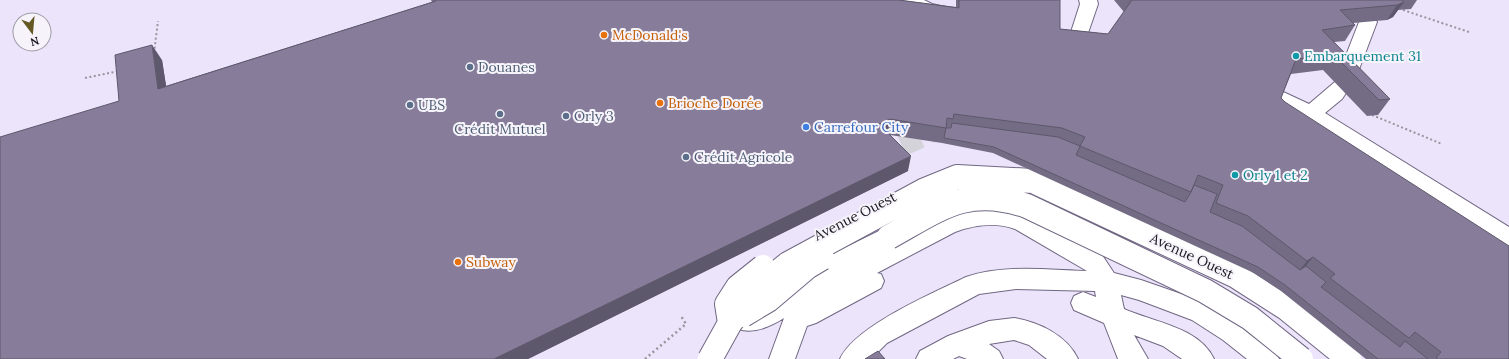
<svg xmlns="http://www.w3.org/2000/svg" width="1509" height="359" viewBox="0 0 1509 359" font-family="Lora,serif">
<rect width="100%" height="100%" fill="#f6f4fa"/>
<path fill="#ece4fb" fill-rule="evenodd" d="M0,0H1509V359H0ZM20,20H44V44H20Z"/>
<g fill="none" stroke-linecap="round" stroke-linejoin="round">
<path stroke="#d5d3da" stroke-width="20" stroke-dasharray="20 10" stroke-linecap="butt" d="M875,159L940,129H946"/>
<defs>
<path id="minor" d="M902,0H924L932,4L950,8L953,12L950,16C936,20 911,13 902,0Z
M1079,0H1097L1098,4L1087,36L1080,38L1073,36L1071,32L1080,4Z
M1368,16L1374,18L1377,22L1355,80L1352,85H1349L1350,87L1342,99L1325,113L1509,227V248L1501,246L1306,120L1289,117L1286,112L1287,110L1272,102L1269,97L1272,92L1279,90L1309,104L1336,81L1359,22L1362,18Z
M988,207L1010,209L1031,217L1102,255L1114,273L1141,280L1210,304L1241,324L1275,351L1279,359H1247L1223,340L1192,320L1139,300L1121,295L1124,309C1153,322 1199,327 1214,359H1182L1163,346L1134,335L1148,359H1118L1104,323L1074,310L1071,303L1074,296L1083,292L1096,297L1095,291L1016,289L979,294L887,343L871,359H840C855,326 933,293 966,277C1004,264 1048,270 1087,271L1015,229C996,222 974,225 955,232L877,273L881,274L884,281L881,288L816,323L807,326L795,359H769L784,318C770,327 753,334 738,329L734,321L738,313L762,306L783,291L822,259L881,230L889,228L897,230L901,237L900,239L954,214Z
M1014,318C1038,322 1067,335 1078,359H1047L1029,345L1014,340L989,344L999,351L1003,359H967L959,356L953,359H916L920,351L948,336L989,321Z"/>
</defs>
<use href="#minor" stroke="#716783" stroke-width="2"/>
<path stroke="#98959d" stroke-width="2" stroke-dasharray="2 2.5" stroke-linecap="butt" d="M1403,10L1469,32
M154,53L158,21
M85,78L119,71
M1372,115L1442,144"/>
<path stroke="#98959d" stroke-width="2.5" stroke-dasharray="2 3" stroke-linecap="butt" d="M645,359L686,324L681,316"/>
<use href="#minor" fill="#fff" fill-rule="evenodd"/>
<defs>
<path id="minor-bridge" d="M889,237C940,209 967,185 1027,206L1205,291L1250,318L1301,359
M743,315L768,300L807,267L822,258
M730,323L754,292L788,264L925,190L957,177L1033,181L1236,276L1286,308L1349,359
M710,359L730,323L727,304L738,287L763,267"/>
</defs>
<use href="#minor-bridge" stroke="#716783" stroke-width="26" stroke-linecap="butt"/>
<use href="#minor-bridge" stroke="#fff" stroke-width="24"/>
</g>
<path fill="#746c84" d="M431,0H899L956,7V0H1060V29L1108,34L1124,12L1114,0H1417L1411,9L1398,10L1393,17L1387,20L1353,23L1355,25L1345,41L1334,42L1390,99L1378,115L1367,116L1323,70L1291,74L1281,98L1509,359H1366L1281,291L1254,273L993,153L942,143L890,135L908,171L528,359H0L119,101L162,60L166,86L432,2Z"/>
<path fill="#5e586c" d="M1404,2L1393,17L1387,20L1397,5Z
M152,45L162,60L169,104L158,89Z
M890,119L887,134L879,124Z
M911,156L908,171L528,359H494Z
M1313,257L1301,272L1295,276L1307,261Z"/>
<path fill="#877d9a" stroke="#5e586c" d="M435,0H899L959,8V0H1060V29L1108,34L1132,0H1402L1404,2L1397,5L1340,10L1355,25L1322,30L1390,99L1379,100L1334,55L1296,59L1281,98L1285,102L1509,246V359H1438L1436,358L1441,352L1415,332L1409,338L1330,278L1335,274L1313,257L1307,261L1248,216L1216,203L1223,185L1198,175L1191,192L1080,146L1085,137L1062,128L954,114L953,119L947,118L946,128L890,119L879,124L911,156L494,359H0V137L119,101L115,55L152,45L158,89L436,1Z
M952,123L1058,137L1080,146L1076,155L1185,202L1191,192L1194,185L1217,194L1210,212L1242,226L1300,270L1306,266L1326,282L1321,287L1400,347L1405,341L1428,359H1378L1285,285L1258,267L994,147L944,138L946,128H951Z
M878,351L885,359H865Z"/>
<g fill="#e8710a" stroke="#f6f4fa" stroke-width="1.5">
<circle cx="604" cy="35" r="4"/>
<circle cx="660" cy="103" r="4"/>
<circle cx="458" cy="262" r="4"/>
</g>
<g fill="#0f9aa8" stroke="#f6f4fa" stroke-width="1.5">
<circle cx="1296" cy="56" r="4"/>
<circle cx="1235" cy="175" r="4"/>
</g>
<g fill="#5c6f8a" stroke="#f6f4fa" stroke-width="1.5">
<circle cx="470" cy="67" r="4"/>
<circle cx="410" cy="105" r="4"/>
<circle cx="500" cy="114" r="4"/>
<circle cx="566" cy="116" r="4"/>
<circle cx="686" cy="157" r="4"/>
</g>
<circle fill="#3f7fe0" stroke="#f6f4fa" stroke-width="1.5" cx="806" cy="127" r="4"/>
<g text-anchor="middle" dominant-baseline="central" stroke-width="4" stroke-linejoin="round" paint-order="stroke">
<g font-size="14" fill="#c56008" stroke="#f6f4fa" text-anchor="start">
<text x="612" y="35">McDonald's</text>
<text x="668" y="103">Brioche Dorée</text>
<text x="466" y="262">Subway</text>
</g>
<g font-size="14" fill="#0d838f" stroke="#f6f4fa" text-anchor="start">
<text x="1304" y="56">Embarquement 31</text>
<text x="1243" y="175">Orly 1 et 2</text>
</g>
<g font-size="14" fill="#4e5e75" stroke="#f6f4fa" text-anchor="start">
<text x="478" y="67">Douanes</text>
<text x="418" y="105">UBS</text>
<text x="574" y="116">Orly 3</text>
<text x="500" y="129" text-anchor="middle">Crédit Mutuel</text>
<text x="694" y="157">Crédit Agricole</text>
</g>
<g font-size="14" fill="#366cbe" stroke="#f6f4fa" text-anchor="start">
<text x="814" y="127">Carrefour City</text>
</g>
<g font-size="14" fill="#1d1924" stroke="#f6f4fa">
<text transform="translate(855 216) rotate(-27)">Avenue Ouest</text>
<text transform="translate(1192 256) rotate(25)">Avenue Ouest</text>
</g>
</g>
<g transform="translate(32 32) rotate(164)"><circle r="19" fill="#f6f4fa" stroke="#9f9ca4"/>
<path d="M0-3L7 15L0 10L-7 15Z" fill="#645825"/>
<text y="-6" font-size="11" font-weight="bold" text-anchor="middle" fill="#1d1924">N</text>
</g>
</svg>
